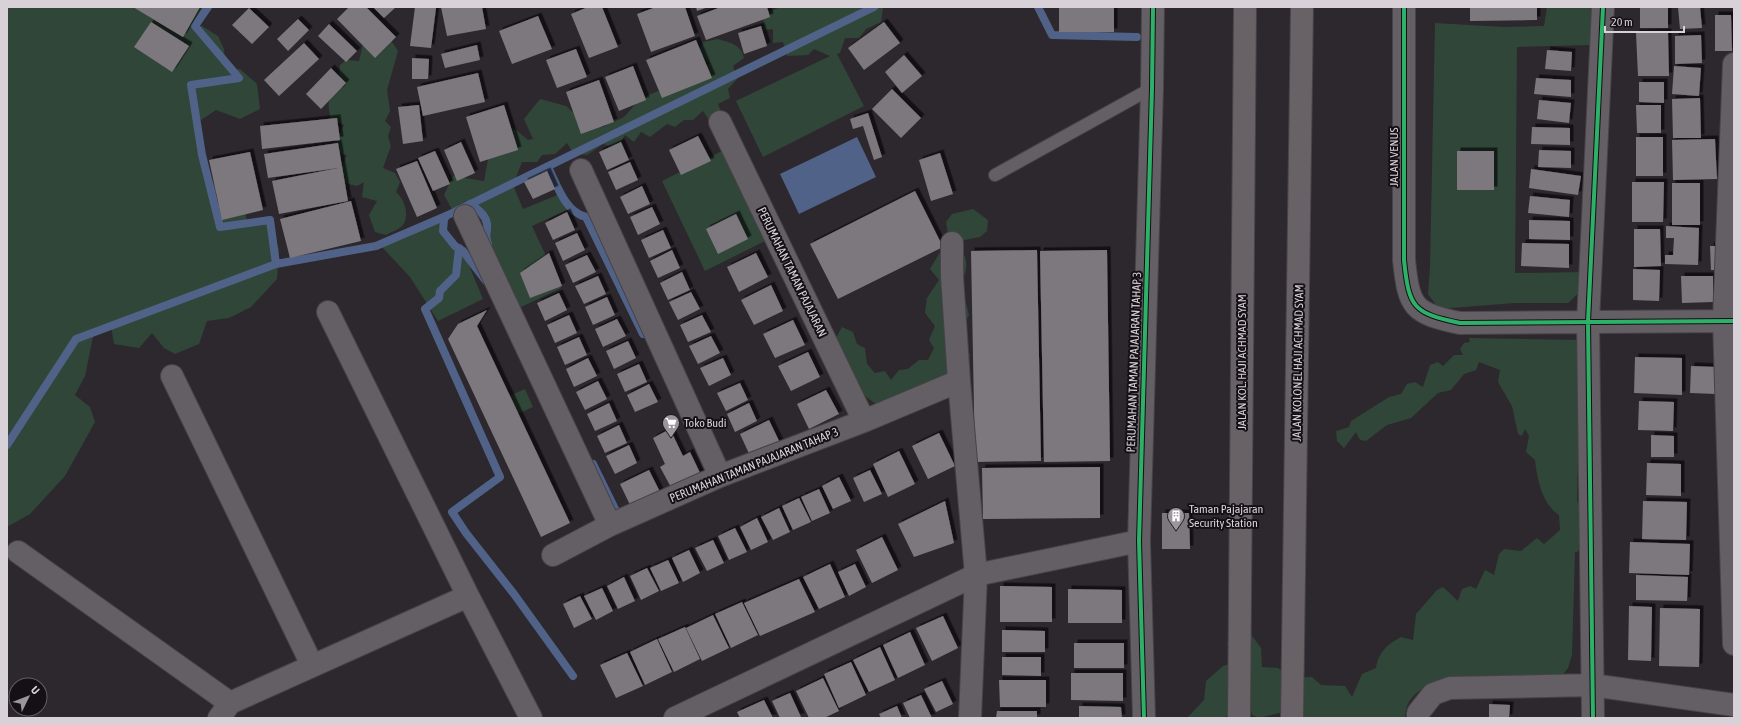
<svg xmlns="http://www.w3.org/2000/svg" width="1741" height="725" viewBox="0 0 1741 725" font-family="'Asap Condensed',sans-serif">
<defs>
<filter id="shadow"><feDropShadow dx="3.5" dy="-3.5" stdDeviation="0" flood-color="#0009"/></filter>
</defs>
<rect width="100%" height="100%" fill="#2d282d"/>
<path fill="#304639" d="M7,7H208L195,27L197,28L202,26L218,36L224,49L225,61L233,70L240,69L257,84L260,109L240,119L216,110L201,120L196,115L202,155L207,177L211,178L217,191L213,202L214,206L231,201L245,212L247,222L270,220L272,231L279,249L277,279L251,307L229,318L207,321L199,344L175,354L164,348L152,333L139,348L114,344L111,326L94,332L85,376L75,395L90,407L95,422L65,476L30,514L7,527Z
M780,7H883L881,22L866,29L859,38H845L840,53L837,54L864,106L763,157L736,101L830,56L814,49L808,55L787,56L783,42L773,43V29L764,30L763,15Z
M1547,7H1594L1591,45L1517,47L1515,273L1587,272L1584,288L1568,303H1515L1439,309L1428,294L1430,266L1435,23L1504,27L1544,26Z
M388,36L398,51L387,90L390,111L385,121L391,127L388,136L391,146L383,168L395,173L400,182L396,192C404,199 410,214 403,225C400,229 391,232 386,235L375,232L369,215L377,201L362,197L364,182L357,186L345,183L341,168L347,155L338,154L333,146L344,125L331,119C326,99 328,96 346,85L339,76L340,65L346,60L359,61L364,39Z
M717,39C729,42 741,44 744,58L733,66L737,79L728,89L730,98L718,104L729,131L714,128L703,111L693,120H684L675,127L667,124L650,137L641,132L634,142L625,135L621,142L609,146L603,144L587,155L573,153L567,143L555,154L542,155L537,162H522L513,185L523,209L560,194L569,209L532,226L561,288L519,308L486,238L488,224L485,217L479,209L470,204L482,198H479L453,211L444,195L453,176L484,181L489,154L504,130L515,129L528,140L533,139L524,119L540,99L566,106L576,115V122L585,120L603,127L624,117L641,98L700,74L709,63L699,52L703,42Z
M722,151L767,240L705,271L662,181Z
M973,209L988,220L987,231L980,237L954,242C975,260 964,274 958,297L966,302L969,315L959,338L966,343L970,356L950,375L880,407L851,386L840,363L842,350L836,338L842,327L853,332L857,344L865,348L867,364L875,373L885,371L891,380L899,370L908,369L919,360H928L934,348L929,340L935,326L925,313L927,298L939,280L930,269L943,247L948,234L946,222L952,214Z
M445,217L443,231L455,246L463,251L483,299L438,321L410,277L382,247Z
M1469,338L1579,340L1581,346L1577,501L1581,507L1586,543L1577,552H1575L1572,655L1568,668L1560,678L1429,684C1414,694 1406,700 1405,718H1290L1283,712L1259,718L1252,715L1249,702L1228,714L1225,718H1187L1204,700L1206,681L1223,666L1238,662L1227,644L1235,633H1250L1261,648L1262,667L1278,668L1291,678L1312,677L1321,685L1345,686L1352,697L1362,674L1376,668C1379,651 1387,645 1401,637L1413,640L1416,614L1437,590L1443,587L1458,601L1462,589L1470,586L1476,589L1485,570L1494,575L1499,554L1504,549L1521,551L1537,538L1544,544L1560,530L1559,515C1542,504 1537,479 1535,460L1526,452L1529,436L1525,429L1522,436L1518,434L1512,406L1498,382L1500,370L1479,362L1476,370L1464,374L1451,390L1438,393L1411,418L1387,425L1366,441L1360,440L1356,432L1344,448L1337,441L1336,431L1349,427L1351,421L1389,397L1401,394L1407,384L1415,382L1423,387L1430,365L1438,362L1443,366L1454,355H1463L1460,349L1464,343L1470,342Z
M525,389L533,407L489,427L482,408Z"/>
<path fill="#506288" d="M857,137L876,177L799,214L780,174Z"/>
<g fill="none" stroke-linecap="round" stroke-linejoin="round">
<path stroke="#506288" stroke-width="8" d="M208,7L195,26L239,78L191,85L202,155L220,227L270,220L276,264
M1038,7L1052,35L1137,37
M548,167C557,185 565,212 586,217L643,334
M470,204C478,209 486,215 487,224C488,233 484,235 488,244
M446,216L444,220L443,231L455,246L463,251L486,281
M459,248L456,275L440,291L439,298L425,309L500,477L452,512L466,533L514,594L573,676
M7,445L76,339L276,264L376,246L446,216L874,7
M593,464L616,511"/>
</g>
<path fill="#7d787d" filter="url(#shadow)" d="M133,7H200L183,37Z
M349,7H366L396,37L375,58L337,19Z
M373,7H396L384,18Z
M415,7L436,8L431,48L410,46Z
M441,7H482L486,29L447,36Z
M588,7H602L618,47L589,58L571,14Z
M656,7H685L695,36L651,52L637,14Z
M696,7H708L697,11Z
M721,7H767L770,17L706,40L697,16Z
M1059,7H1114V32H1059Z
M1470,7H1537V20L1470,21Z
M1640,7H1668V28H1640Z
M1678,7H1700L1702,28L1680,29Z
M249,8L269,27L252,44L232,25Z
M1715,15H1731L1732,51H1715Z
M538,16L552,49L512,64L499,31Z
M298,19L309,30L288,51L277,39Z
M151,22L189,46L172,72L134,47Z
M884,22L900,43L864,70L848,48Z
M329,24L357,51L346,62L318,36Z
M761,26L767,46L744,54L738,33Z
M1668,32L1669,76H1638L1636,33Z
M1701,35L1702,63L1675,64V36Z
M696,40L712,78L662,98L646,60Z
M304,43L319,59L279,96L264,80Z
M477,45L480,60L445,68L441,54Z
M576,49L587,77L557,88L546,60Z
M1547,50L1572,52L1571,71L1545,69Z
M904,55L922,76L902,93L885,72Z
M412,58L429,59L428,79H412Z
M633,66L646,100L619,111L605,77Z
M1674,66L1701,68L1699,96L1672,94Z
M331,68L346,83L321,109L306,94Z
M478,73L485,102L423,116L417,87Z
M1536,78L1571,80V97L1534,94Z
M599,80L614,122L581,134L566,92Z
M1639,82H1664V103L1639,102Z
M892,89L921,118L901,138L872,109Z
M1700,98L1701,138H1673L1672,99Z
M1539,100L1571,103L1569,123L1537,119Z
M419,105L423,141L403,144L398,107Z
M504,105L518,150L480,162L466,117Z
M1636,105H1661V133H1637Z
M868,113L882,157L874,160L863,126L853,129L850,119Z
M337,118L340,140L262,149L260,126Z
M1532,127L1570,128V145L1531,144Z
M698,136L711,161L681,175L669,150Z
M1636,137H1663V176H1636Z
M1715,139L1717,179L1673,180L1672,140Z
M461,142L475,173L457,181L444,150Z
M621,142L629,160L607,170L599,152Z
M338,143L348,201L279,214L272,181L338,168L268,178L264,154Z
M1539,150L1571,151V168L1538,167Z
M435,151L450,184L433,191L418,158Z
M1457,151H1494V190H1457Z
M250,152L263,210L222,220L209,160Z
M940,153L953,194L931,201L919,160Z
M417,161L437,208L417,217L396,169Z
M630,162L638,180L616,190L608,172Z
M1531,169L1581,176L1578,195L1529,188Z
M547,171L555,189L533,199L524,182Z
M1632,182H1664L1663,222H1632Z
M1672,183H1700V225H1672Z
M642,186L650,204L628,214L620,197Z
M915,191L943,247L838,299L810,244Z
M1530,196L1570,200L1569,217L1528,213Z
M351,201L361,241L290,258L280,219Z
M652,207L660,224L638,235L630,217Z
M567,212L575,230L553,240L545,223Z
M736,214L748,239L718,254L706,229Z
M1529,220L1570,221V240L1529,239Z
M1666,226L1699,228L1698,265L1665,264V255H1673L1674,238H1666Z
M1634,229H1660L1661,266L1634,267Z
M663,230L671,248L649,258L641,240Z
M577,233L585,250L563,261L555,243Z
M1522,243L1569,244V268L1521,266Z
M1710,246H1723V270H1711Z
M672,250L680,268L658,278L650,261Z
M1037,250L1041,461L975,462L971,251Z
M1107,250L1110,461L1044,462L1040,251Z
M549,253L562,286L530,298L520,273Z
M756,253L768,277L739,292L727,267Z
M587,255L596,272L573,283L565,265Z
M1633,269L1660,270L1659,301L1633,300Z
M682,272L690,290L668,300L660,283Z
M598,276L606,294L584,304L575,286Z
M1681,276H1713V302L1682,303Z
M771,285L783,311L754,325L741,300Z
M691,292L700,309L678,320L669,302Z
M559,293L567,310L545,321L537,303Z
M607,297L615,315L593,325L585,307Z
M487,310L477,326L570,523L541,537L448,339L458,324Z
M569,315L577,333L555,343L547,325Z
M702,315L711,332L688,342L680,325Z
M617,319L626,336L603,347L595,329Z
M793,320L805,345L775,358L763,334Z
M711,336L720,353L698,364L689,346Z
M579,337L587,355L565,365L557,347Z
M628,341L636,358L614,369L606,351Z
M808,352L820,377L791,391L778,366Z
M1635,357L1682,358V395L1634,393Z
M588,358L597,376L574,387L566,369Z
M723,358L731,375L709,386L700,368Z
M639,364L647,382L625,392L617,374Z
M1691,366L1716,367V394L1690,393Z
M598,381L607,399L585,410L576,392Z
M740,383L748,400L726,411L717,393Z
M649,384L658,402L635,412L627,395Z
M826,390L839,414L809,429L797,404Z
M1639,401L1674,402L1673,431L1638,430Z
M609,403L617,421L595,431L587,414Z
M749,403L757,421L735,432L727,414Z
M769,420L781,445L752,460L740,434Z
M619,425L627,443L605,453L597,436Z
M670,429L683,456L690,452L702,477L673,491L660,467L665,464L653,438Z
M939,433L955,466L928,479L912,446Z
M1651,435L1674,436V457H1651Z
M629,445L637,463L615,474L606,456Z
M899,451L915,484L888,497L873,464Z
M1647,463L1681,464V496L1646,495Z
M1100,467V518L983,519L982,468Z
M649,470L661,494L632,509L620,484Z
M870,470L882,494L864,502L853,478Z
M839,477L851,501L833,509L822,486Z
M819,489L830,513L812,521L801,497Z
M799,498L811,522L793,530L782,506Z
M945,501L954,543L914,557L898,524Z
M1643,501L1687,502L1686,540L1642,539Z
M779,508L790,532L773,540L761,517Z
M1162,513H1189L1190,549H1162Z
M757,518L768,542L751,550L740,527Z
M735,528L747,552L729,560L718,536Z
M882,537L898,570L872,583L856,550Z
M713,540L724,563L707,571L695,548Z
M1630,542L1690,544L1689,575L1629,573Z
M689,550L700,573L683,582L672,558Z
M668,560L679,583L661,591L650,568Z
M830,564L845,597L819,609L803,577Z
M855,564L866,587L849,596L838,572Z
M647,568L659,591L641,600L630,576Z
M1636,575L1688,577L1687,601L1636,600Z
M624,577L635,601L618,609L607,586Z
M799,579L815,612L760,636L744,603Z
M1000,586L1052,587V622H1000Z
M602,588L613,611L596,620L584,596Z
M1068,589L1122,590V623H1068Z
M580,596L592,619L574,628L563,604Z
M742,602L758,635L731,648L715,614Z
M1629,606L1652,607L1651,661L1628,660Z
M1660,608L1700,609L1699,667L1659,666Z
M713,615L729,648L702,661L686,628Z
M943,616L958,648L932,661L916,628Z
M685,627L700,659L674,672L658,639Z
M1002,630L1045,631V652H1002Z
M910,632L925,665L898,678L883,645Z
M657,639L672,672L645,685L630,652Z
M1074,643H1124V668H1074Z
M880,647L895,680L869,692L853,660Z
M627,653L643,686L616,698L600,665Z
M1002,657H1041V676L1002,675Z
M851,662L866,695L839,708L824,674Z
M1071,673H1123V701L1071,700Z
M823,678L839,711L824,718H809L796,691Z
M999,680H1046V707H1000Z
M942,681L953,704L936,712L924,689Z
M790,693L801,717L780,718L772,701Z
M921,695L932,718H910L903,703Z
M764,700L773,718H740L737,712Z
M1489,704L1510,705L1509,718H1489Z
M897,706L902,718H881L879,714Z
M1079,706L1121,707L1122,718H1079Z
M997,711H1037V718H996Z"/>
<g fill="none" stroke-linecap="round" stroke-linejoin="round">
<defs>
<path id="service" d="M995,175L1152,88"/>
<path id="minor" d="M1404,7V260C1409,308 1413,313 1460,323L1734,321
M1734,64L1724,320L1734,644
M720,122L864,421
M581,170L720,476
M465,216L610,525
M952,243V276L959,381L976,575L970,718
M328,312L468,596L531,718
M172,376L312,665
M18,552L230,703
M553,555L610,525L720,476L864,421L959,381
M219,718L230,703L468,596
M675,718L976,575L1139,541
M1144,718L1139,541L1152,88L1153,7
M1418,718V713L1433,694L1450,688L1592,685L1734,705
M1593,718L1588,322L1603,7"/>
<path id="secondary" d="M1239,718L1245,7
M1292,718L1302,7"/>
</defs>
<use href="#service" stroke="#484348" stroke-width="14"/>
<use href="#minor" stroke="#484348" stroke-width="24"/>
<use href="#secondary" stroke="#484348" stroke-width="24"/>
<use href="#service" stroke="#645f64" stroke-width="12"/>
<use href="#minor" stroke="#645f64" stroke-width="22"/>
<use href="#secondary" stroke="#686165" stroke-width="22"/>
<defs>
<path id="cycleway" d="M1404,7V260C1409,308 1413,313 1460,323L1734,321
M1144,718L1139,541L1152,88L1153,7
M1593,718L1588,322L1603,7"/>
</defs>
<use href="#cycleway" stroke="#151015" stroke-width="6"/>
<use href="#cycleway" stroke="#2db169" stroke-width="4"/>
</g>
<defs>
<symbol id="supermarket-pin" viewBox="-11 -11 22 30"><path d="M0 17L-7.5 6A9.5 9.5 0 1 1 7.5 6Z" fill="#9c969c" stroke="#151015"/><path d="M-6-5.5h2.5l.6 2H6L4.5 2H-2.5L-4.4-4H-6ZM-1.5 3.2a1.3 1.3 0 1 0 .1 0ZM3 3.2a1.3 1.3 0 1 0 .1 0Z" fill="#fff"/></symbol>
<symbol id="building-pin" viewBox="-11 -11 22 30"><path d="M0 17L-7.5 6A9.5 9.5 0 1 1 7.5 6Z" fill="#9c969c" stroke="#151015"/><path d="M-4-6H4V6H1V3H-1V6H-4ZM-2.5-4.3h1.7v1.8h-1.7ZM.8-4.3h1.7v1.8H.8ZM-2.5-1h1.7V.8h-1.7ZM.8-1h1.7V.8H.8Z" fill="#fff"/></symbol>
</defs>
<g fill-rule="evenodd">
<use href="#supermarket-pin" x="661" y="413" width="20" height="27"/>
<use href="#building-pin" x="1166" y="506" width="20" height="27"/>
</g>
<g text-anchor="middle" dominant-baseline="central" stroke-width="4" stroke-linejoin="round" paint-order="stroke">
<g font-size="12" fill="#d8d1d8" stroke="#151015">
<text transform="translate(1394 157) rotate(-90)">JALAN VENUS</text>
<text transform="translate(792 272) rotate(64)">PERUMAHAN TAMAN PAJAJARAN</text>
<text transform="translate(1134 362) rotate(-88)">PERUMAHAN TAMAN PAJAJARAN TAHAP 3</text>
<text transform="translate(1242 362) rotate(-90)">JALAN KOL. HAJI ACHMAD SYAM</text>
<text transform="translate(1298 363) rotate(-89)">JALAN KOLONEL HAJI ACHMAD SYAM</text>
<text transform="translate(754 465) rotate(-22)">PERUMAHAN TAMAN PAJAJARAN TAHAP 3</text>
</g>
<g font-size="12" fill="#d8d1d8" stroke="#151015" text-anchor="start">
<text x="684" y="423">Toko Budi</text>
<text x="1189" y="509">Taman Pajajaran<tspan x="1189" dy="14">Security Station</tspan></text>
</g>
</g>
<rect width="1741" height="725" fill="none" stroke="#d8d1d8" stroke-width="16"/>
<g transform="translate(28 697) rotate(47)"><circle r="19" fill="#151015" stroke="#635d63"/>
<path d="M0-3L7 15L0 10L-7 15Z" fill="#9c969c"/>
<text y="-6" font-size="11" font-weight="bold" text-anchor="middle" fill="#d8d1d8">U</text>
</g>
<path d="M1605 26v6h79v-6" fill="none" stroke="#d8d1d8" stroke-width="2"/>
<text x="1611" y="26" font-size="12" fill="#d8d1d8" stroke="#151015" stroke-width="3" paint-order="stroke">20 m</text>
</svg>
